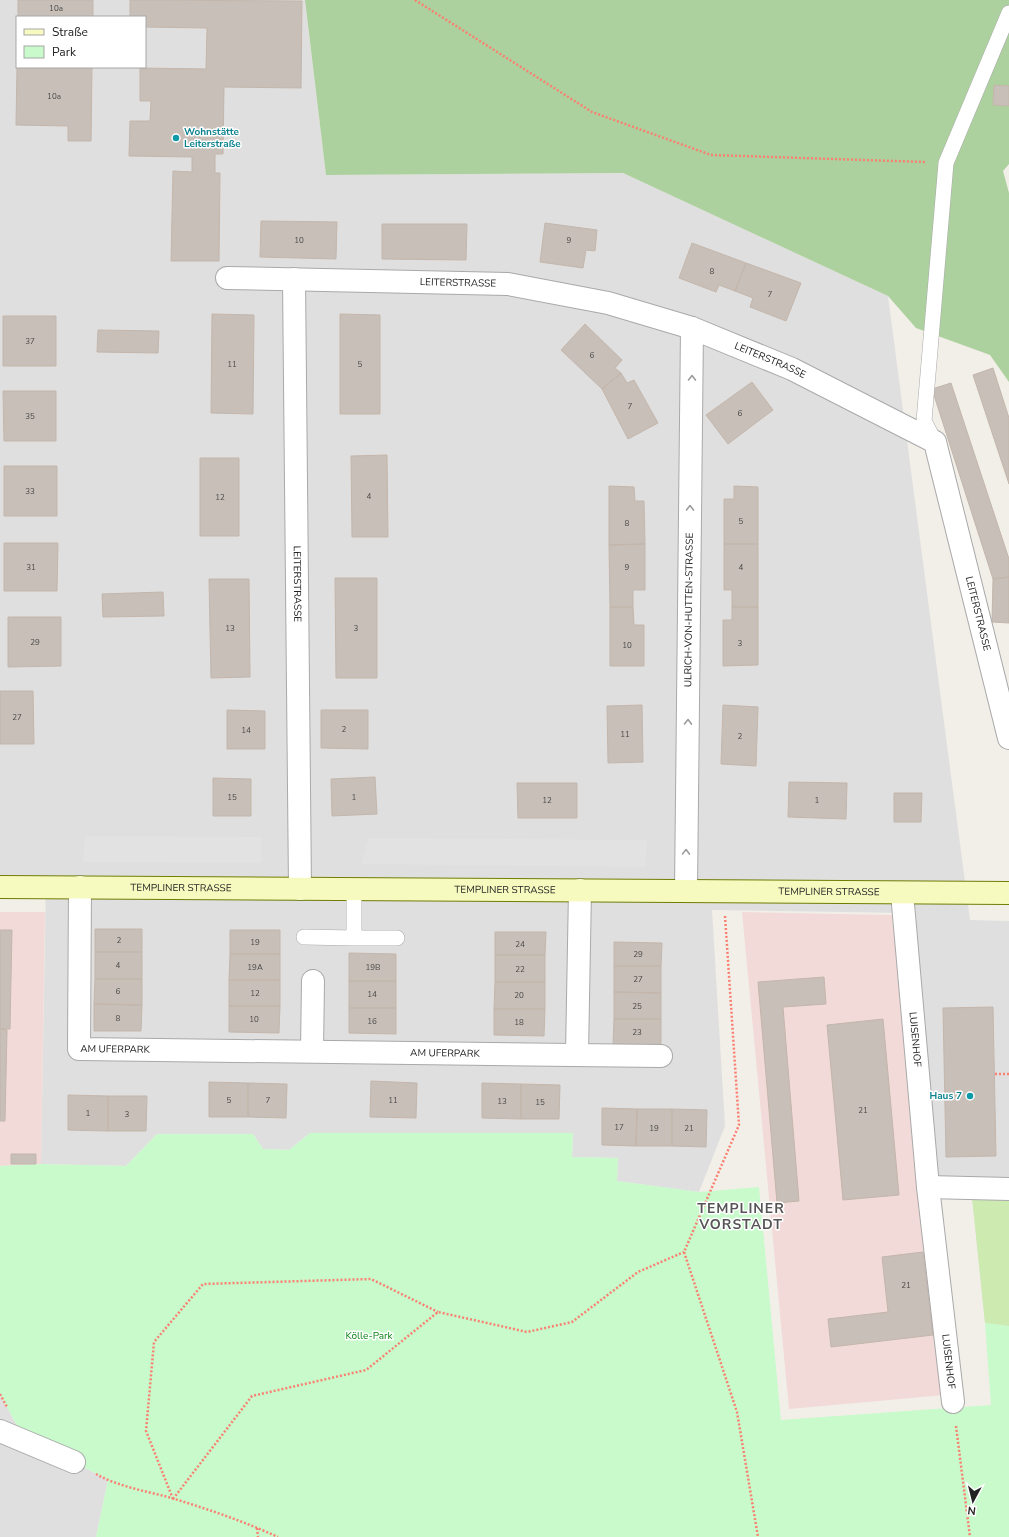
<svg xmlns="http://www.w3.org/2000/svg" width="1009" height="1537" viewBox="0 0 1009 1537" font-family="'Nunito Sans',sans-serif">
<rect width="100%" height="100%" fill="#f2efe9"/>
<path fill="#e0dfdf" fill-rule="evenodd" d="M0,0H305L326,175L623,173L888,296L970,920L1009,921V1326L985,1323L972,1197L939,1194L910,913L712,910L725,1126L699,1192L617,1181L618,1158L572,1157L573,1133H310L289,1150L263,1149L253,1134H157L126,1166L41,1164L46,878L0,879ZM17,17H145V67H17Z
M0,1395L27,1443L74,1462L108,1480L96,1537H0Z"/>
<path fill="#f2dad9" d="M0,912H45L41,1164L0,1166Z
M742,912L892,915L945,1395L789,1409Z"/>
<path fill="#cdebb0" d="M972,1197L1009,1201V1326L985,1323Z"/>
<path fill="#add19e" d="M305,0H1009V164L1003,171L1009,193V382L990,355L916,328L888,296L623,173L326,175Z"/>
<path fill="#c8facc" d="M310,1133H573L572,1157L618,1158L617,1181L699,1192L759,1187L781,1420L991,1405L985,1323L1009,1326V1537H96L108,1480L74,1462L27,1443L0,1395V1166L41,1164L126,1166L157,1134H253L263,1149L289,1150Z"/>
<path fill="#e2e2e2" d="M85,836L261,837V863L83,862Z
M369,838L647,840L645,867L361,864Z"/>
<path fill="#c7bfb8" stroke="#c4b6ab" d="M18,0H93V17H18Z
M130,0L302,1L301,88L224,87L223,154H215V173H220L219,261H171L173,171L192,172V157L129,156L130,121H150L151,101H140V68L206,69L207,28L145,27V17H130Z
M17,67H92L91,141H68V126L16,125Z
M994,85L1009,86V106L993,105Z
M261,221L337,222L336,259L260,257Z
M545,223L597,230L595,251L586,250L583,268L540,262Z
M382,224H467L466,260L382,259Z
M692,243L746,263L735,291L719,285L716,292L679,278Z
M746,263L801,283L786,321L750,307L753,298L735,291Z
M212,314L254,315L253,414L211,413Z
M340,314L380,315V414H340Z
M3,316H56V366H3Z
M585,324L622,360L615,368L621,373L602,389L561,350Z
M98,330L159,331L158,353L97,352Z
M993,368L1009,418V484L973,375Z
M621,373L627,383L634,380L658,423L628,439L602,389Z
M752,382L773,410L728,444L706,415Z
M951,383L1009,559V577L993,579L932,389Z
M3,391H56V441H4Z
M387,455L388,537H352L351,456Z
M200,458H239V536H200Z
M4,466H57V516H4Z
M609,486L634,487L635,501H644L645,544L609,545Z
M734,486L758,487V544H724V499H734Z
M4,543H58L57,591H4Z
M645,544V590H633V607H610L609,545Z
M724,544H758V607H732V590H724Z
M1009,577V623L992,622L993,579Z
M335,578H377V678H336Z
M209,579H249L250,677L211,678Z
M163,592L164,616L103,617L102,594Z
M610,607H633L634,625H644V666H610Z
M732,607H758V665L723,666V620H732Z
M8,617H61V666L8,667Z
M0,691H33L34,744H0Z
M642,705L643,762L608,763L607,706Z
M723,705L758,707L756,766L721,764Z
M227,710L265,711V749H227Z
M321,710H368V749L321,748Z
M375,777L377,814L332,816L331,779Z
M213,778L251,779V816H213Z
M789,782L847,783L846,819L788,817Z
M517,783H577V818H518Z
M894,793H922L921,822H894Z
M95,929H142V952H95Z
M0,930H12L10,1029H0Z
M230,930H280V954H230Z
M495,932H546L545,955H495Z
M614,942L662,943L661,966H614Z
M95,952H142V979H95Z
M349,953L396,954V981H349Z
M230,954H280V980H229Z
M495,955H545V982H495Z
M614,966H661V993L614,992Z
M824,977L826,1004L783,1007L799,1201L777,1203L758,982Z
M95,979H142V1005L94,1004Z
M229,980H280V1006H229Z
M349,981H396V1008H349Z
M495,982H545V1009H494Z
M614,992L661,993V1019H614Z
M94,1004L142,1005L141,1031H94Z
M229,1006H280L279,1033L229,1032Z
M993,1007L996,1156L946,1157L943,1008Z
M349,1008H396V1034L349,1033Z
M494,1009H545L544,1036L494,1035Z
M614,1019H661V1046L613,1045Z
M883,1019L899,1195L843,1200L827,1025Z
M0,1029L7,1030L5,1121H0Z
M371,1081L417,1083L416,1118L370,1117Z
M209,1082L248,1083V1117H209Z
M248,1083L287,1084L286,1118L248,1117Z
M482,1083L521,1084V1119L482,1118Z
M521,1084L560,1085L559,1119H521Z
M68,1095L108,1096V1131L68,1130Z
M108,1096H147L146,1131H108Z
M602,1108L637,1109L636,1146L602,1145Z
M637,1109H672V1146H636Z
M672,1109L707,1110L706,1147L672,1146Z
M11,1154H36V1164H11Z
M923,1252L933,1335L831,1347L828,1319L888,1312L882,1257Z"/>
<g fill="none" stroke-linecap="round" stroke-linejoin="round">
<defs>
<path id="lane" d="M935,442L924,421L946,163L1009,13
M354,889V938H397
M304,937L354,938"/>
<g id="street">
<path id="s1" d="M227,278L508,284L608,303L692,328L792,369L935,442L1009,738"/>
<path id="s2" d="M294,279L300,889"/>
<path id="s3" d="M80,887L79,1049L661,1056"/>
<path id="s4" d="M686,891L692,328"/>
<path id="s5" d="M902,893L928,1187L953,1402"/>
<path d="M312,1051L313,981"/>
<path d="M577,1054L580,890"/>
<path d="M928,1187L1009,1189"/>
<path d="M0,1431L74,1462"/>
</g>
<g id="secondary">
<path id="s6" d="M0,887L1009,893"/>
</g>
</defs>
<use href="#lane" stroke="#a9a9a9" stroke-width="16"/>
<use href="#street" stroke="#a9a9a9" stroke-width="24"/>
<use href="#secondary" stroke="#707d05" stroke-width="24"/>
<path stroke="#fa8072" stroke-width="2.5" stroke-dasharray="2 2" stroke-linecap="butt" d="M415,0L592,112L711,155L925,162
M725,916L739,1125L684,1252L737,1412L758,1537
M995,1074H1009
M0,1394L7,1407
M956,1426L970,1537
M96,1474C117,1486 145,1491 168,1497C205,1508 243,1521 278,1537
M173,1499L252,1396L366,1370L438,1312L527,1332L572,1322L638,1272L684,1252
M173,1499L146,1431L154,1342L203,1284L371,1279L438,1312
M257,1528L258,1537"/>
<use href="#lane" stroke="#fff" stroke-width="15"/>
<use href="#street" stroke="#fff" stroke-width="22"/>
<use href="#secondary" stroke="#f7fabf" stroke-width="22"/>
</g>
<defs><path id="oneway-chevron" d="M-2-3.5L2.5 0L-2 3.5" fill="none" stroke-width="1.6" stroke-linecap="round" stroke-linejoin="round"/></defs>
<g stroke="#9c9c9c">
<use href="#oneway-chevron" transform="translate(692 378) rotate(-89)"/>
<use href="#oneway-chevron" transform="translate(690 508) rotate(-89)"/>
<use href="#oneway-chevron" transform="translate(688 722) rotate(-89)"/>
<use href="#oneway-chevron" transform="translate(686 852) rotate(-89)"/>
</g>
<g fill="#0f9aa8" stroke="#fff" stroke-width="1.5">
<circle cx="176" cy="138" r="4"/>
<circle cx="970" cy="1096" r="4"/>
</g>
<g text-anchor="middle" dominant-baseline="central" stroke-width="3" stroke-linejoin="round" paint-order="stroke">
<g font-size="8" fill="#4b4948">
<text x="56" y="8">10a</text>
<text x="54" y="96">10a</text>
<text x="299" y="240">10</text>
<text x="569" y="240">9</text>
<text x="712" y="271">8</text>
<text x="770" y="294">7</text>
<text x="30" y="341">37</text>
<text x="592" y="355">6</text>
<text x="232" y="364">11</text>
<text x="360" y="364">5</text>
<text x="630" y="406">7</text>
<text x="740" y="413">6</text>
<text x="30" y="416">35</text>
<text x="30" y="491">33</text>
<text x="369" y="496">4</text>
<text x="220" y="497">12</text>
<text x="741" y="521">5</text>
<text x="627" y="523">8</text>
<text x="31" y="567">31</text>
<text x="627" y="567">9</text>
<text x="741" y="567">4</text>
<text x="230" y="628">13</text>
<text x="356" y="628">3</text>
<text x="35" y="642">29</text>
<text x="740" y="643">3</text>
<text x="627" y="645">10</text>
<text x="17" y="717">27</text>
<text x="344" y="729">2</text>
<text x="246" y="730">14</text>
<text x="625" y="734">11</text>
<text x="740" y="736">2</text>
<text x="232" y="797">15</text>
<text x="354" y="797">1</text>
<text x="547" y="800">12</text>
<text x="817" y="800">1</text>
<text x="119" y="940">2</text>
<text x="255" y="942">19</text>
<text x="520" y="944">24</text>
<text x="638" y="954">29</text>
<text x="118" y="965">4</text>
<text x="255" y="967">19A</text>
<text x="373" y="967">19B</text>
<text x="520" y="969">22</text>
<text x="638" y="979">27</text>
<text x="118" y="991">6</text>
<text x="255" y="993">12</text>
<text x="372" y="994">14</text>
<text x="519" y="995">20</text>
<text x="637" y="1006">25</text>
<text x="118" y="1018">8</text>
<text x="254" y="1019">10</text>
<text x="372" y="1021">16</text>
<text x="519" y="1022">18</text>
<text x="637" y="1032">23</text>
<text x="229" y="1100">5</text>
<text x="268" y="1100">7</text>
<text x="393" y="1100">11</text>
<text x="502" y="1101">13</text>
<text x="540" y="1102">15</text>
<text x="863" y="1110">21</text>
<text x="88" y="1113">1</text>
<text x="127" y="1114">3</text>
<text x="619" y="1127">17</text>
<text x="654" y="1128">19</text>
<text x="689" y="1128">21</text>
<text x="906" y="1285">21</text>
</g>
<g font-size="10" font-weight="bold" fill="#0d838f" stroke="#fff" text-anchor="start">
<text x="184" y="132">Wohnstätte<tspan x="184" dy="12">Leiterstraße</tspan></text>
<text x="962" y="1096" text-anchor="end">Haus 7</text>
</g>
<g font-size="10" fill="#222" stroke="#fff">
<text stroke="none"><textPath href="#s1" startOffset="231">LEITERSTRASSE</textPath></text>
<text stroke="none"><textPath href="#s1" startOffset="555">LEITERSTRASSE</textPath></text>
<text stroke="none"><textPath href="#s2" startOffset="305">LEITERSTRASSE</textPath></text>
<text stroke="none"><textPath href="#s4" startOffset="281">ULRICH-VON-HUTTEN-STRASSE</textPath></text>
<text stroke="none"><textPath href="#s1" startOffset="916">LEITERSTRASSE</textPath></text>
<text stroke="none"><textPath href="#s6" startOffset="181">TEMPLINER STRASSE</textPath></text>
<text stroke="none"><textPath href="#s6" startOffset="505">TEMPLINER STRASSE</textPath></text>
<text stroke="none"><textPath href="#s6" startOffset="829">TEMPLINER STRASSE</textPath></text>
<text stroke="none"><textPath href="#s5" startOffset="147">LUISENHOF</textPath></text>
<text stroke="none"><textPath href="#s3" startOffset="198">AM UFERPARK</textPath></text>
<text stroke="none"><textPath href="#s3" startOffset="528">AM UFERPARK</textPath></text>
<text stroke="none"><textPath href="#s5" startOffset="471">LUISENHOF</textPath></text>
</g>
<g font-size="10" fill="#0c8416" stroke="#fff">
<text x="369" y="1336">Kölle-Park</text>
</g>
<g font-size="14" font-weight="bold" letter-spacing="1" fill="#555" stroke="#fff">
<text x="741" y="1208">TEMPLINER<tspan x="741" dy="16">VORSTADT</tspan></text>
</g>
</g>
<rect x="16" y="16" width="130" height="52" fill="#ffffff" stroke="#a7a7a7"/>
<rect x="24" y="29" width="20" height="6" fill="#f7fabf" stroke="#a7a7a7"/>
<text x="52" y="36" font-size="12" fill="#222222">Straße</text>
<rect x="24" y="46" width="20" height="12" fill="#c8facc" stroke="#a7a7a7"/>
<text x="52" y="56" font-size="12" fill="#222222">Park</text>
<g transform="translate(973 1501) rotate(187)" stroke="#ffffff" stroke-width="3" paint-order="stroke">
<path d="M0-3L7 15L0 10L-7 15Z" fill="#222222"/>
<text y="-6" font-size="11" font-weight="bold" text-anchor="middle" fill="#222222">N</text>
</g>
</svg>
